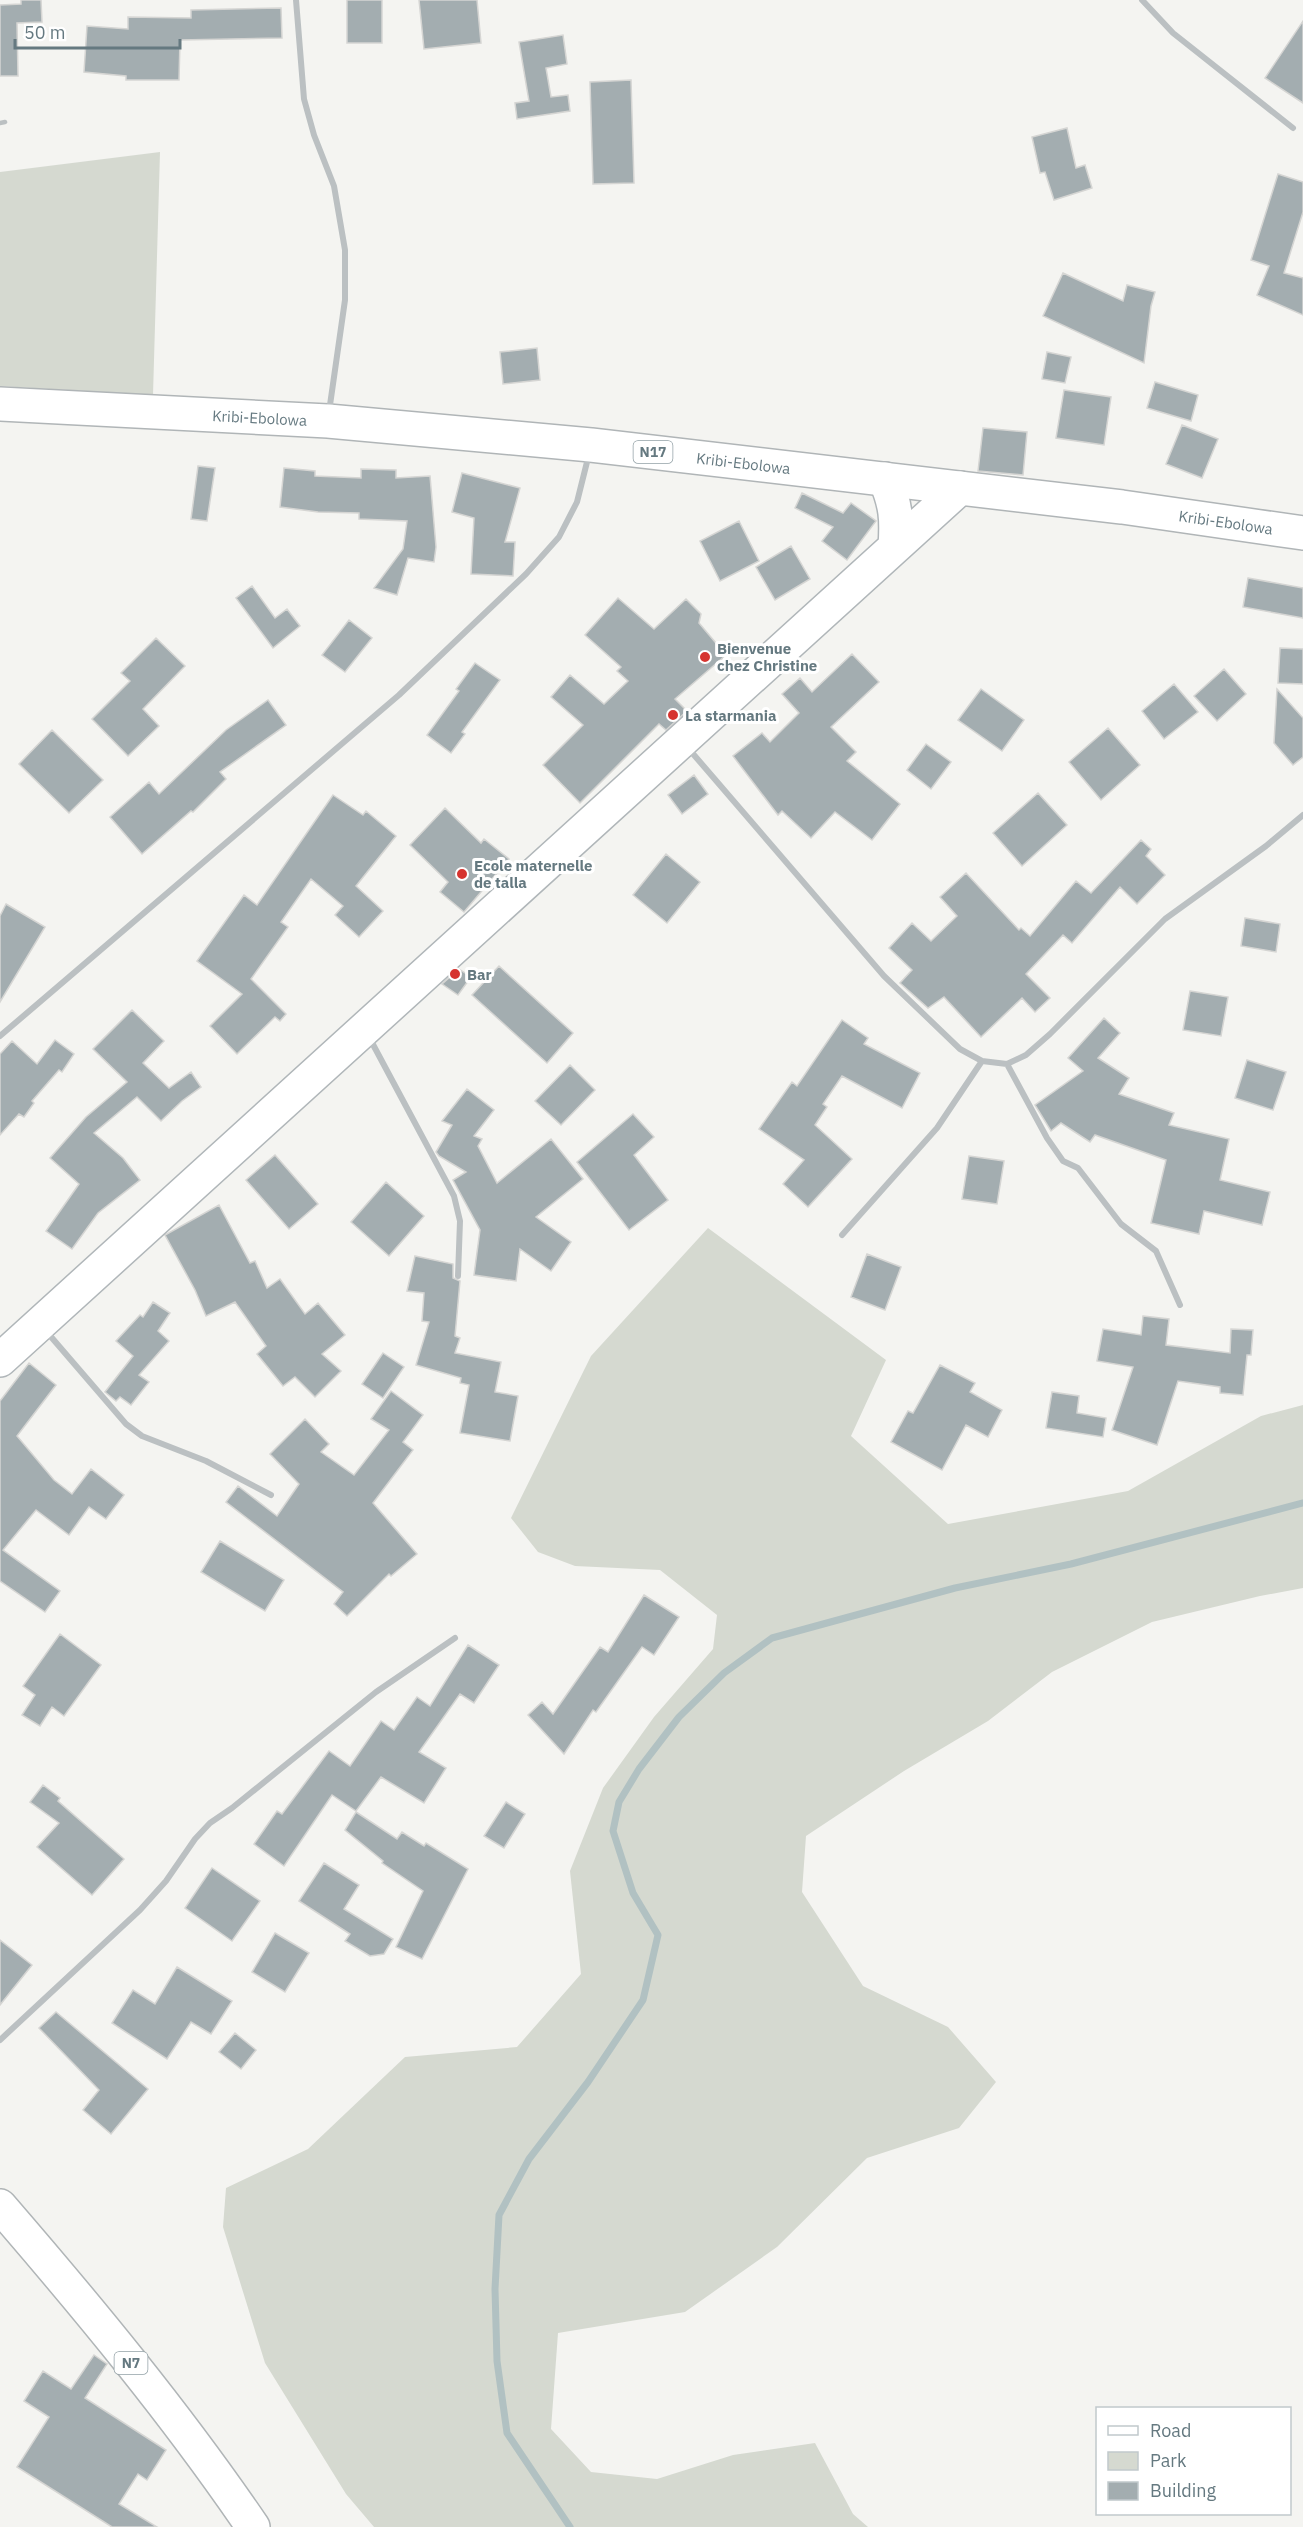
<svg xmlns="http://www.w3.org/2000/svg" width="1303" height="2527" viewBox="0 0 1303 2527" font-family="'IBM Plex Sans',sans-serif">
<rect width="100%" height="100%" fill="#f4f4f1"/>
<path fill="#d5d9d0" d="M160,152L153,395L0,386V172Z
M708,1228L886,1360L851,1436L948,1524L1128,1491L1261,1416L1303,1405V1588L1260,1596L1152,1622L1052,1672L988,1721L904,1771L806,1836L802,1892L863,1986L948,2027L996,2082L959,2128L867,2158L777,2247L685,2312L558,2333L551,2429L591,2472L657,2479L733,2455L815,2443L853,2514L868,2527H374L346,2494L265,2363L223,2227L226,2188L308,2149L405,2057L517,2047L581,1974L570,1871L603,1788L654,1717L713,1649L717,1615L660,1570L575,1566L538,1552L511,1518L591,1356Z"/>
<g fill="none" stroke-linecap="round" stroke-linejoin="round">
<path stroke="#b1c1c2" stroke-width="7" d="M570,2527L507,2433L497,2361L495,2289L499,2215L529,2159L588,2082L643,2000L658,1935L633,1893L613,1831L619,1802L639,1769L679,1717L724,1673L772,1638L955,1588L1071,1564L1303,1503"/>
</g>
<path fill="#a3adb0" stroke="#d5d5d3" stroke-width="1.5" d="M21,0H41L42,22L17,23L18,76H0V5L21,4Z
M347,0H382V43H347Z
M419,0H477L481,43L424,49Z
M281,8L282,38L180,40L179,80H126V76L84,72L87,26L128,29V17L191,18V10Z
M1303,21V103L1265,78Z
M563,35L567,64L546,68L551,97L568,95L570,111L517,119L515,103L529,101L519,42Z
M631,80L634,183L593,184L590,82Z
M1067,128L1076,168L1085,165L1092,188L1054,200L1045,172L1040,173L1032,137Z
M1278,174L1303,182V212L1284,273L1303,278V315L1257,295L1269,266L1251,260Z
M1063,273L1123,301L1127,285L1155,292L1151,306L1144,363L1043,316Z
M537,348L540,380L503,384L500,352Z
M1047,352L1071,357L1065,383L1042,379Z
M1155,382L1198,395L1191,421L1147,408Z
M1064,390L1111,397L1104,445L1056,438Z
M1182,425L1218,439L1202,478L1166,464Z
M983,428L1027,432L1023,475L978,471Z
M198,466L215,468L207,521L191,519Z
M284,468L315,471V476L361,478V469L396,470V478L430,476L436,547L434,562L408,558L397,595L374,588L403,549L407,521L359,519V513L318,512L280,507Z
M462,473L520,488L505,542H515L513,576L471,574L474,518L452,512Z
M802,493L843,513L851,503L876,521L847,560L822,541L833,527L795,508Z
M739,521L759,561L720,581L700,541Z
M791,546L810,579L775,600L756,567Z
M1248,578L1303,588V618L1243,607Z
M252,586L275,618L287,609L300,626L273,648L236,598Z
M618,598L654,629L686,599L701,614L699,623L726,655L675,699L687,711L666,730L659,724L580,803L543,765L583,725L551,697L570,675L604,704L628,681L617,671L621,667L585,635Z
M349,620L372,638L345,672L322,655Z
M156,638L185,666L143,709L159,726L128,756L92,719L130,681L121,673Z
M1280,648L1303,649V684L1278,683Z
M852,654L879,682L831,727L856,752L847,761L900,804L872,840L835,812L811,838L782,811L778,815L733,756L762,733L770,742L799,713L782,694L800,678L812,692Z
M475,663L500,680L462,732L465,734L451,753L427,735L459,691L456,689Z
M1224,669L1246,694L1217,721L1194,696Z
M1174,684L1198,712L1164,739L1142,711Z
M981,689L1024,720L1002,751L958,720Z
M1277,689L1303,718V757L1293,765L1274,743Z
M268,700L286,725L220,772L226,779L193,812L191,811L142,854L110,817L149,782L159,794L226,730Z
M1108,728L1140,765L1101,800L1069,762Z
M52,730L103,780L69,813L19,764Z
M926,744L951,762L931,789L907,770Z
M694,775L708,794L682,814L668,795Z
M1038,793L1067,825L1022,866L993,833Z
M333,795L363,815L366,811L396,836L356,886L383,911L359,937L335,915L343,906L311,879L281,922L288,927L251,979L286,1014L280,1021L275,1017L237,1054L210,1026L242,994L197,961L244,895L257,905Z
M445,808L481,843L484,839L509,859L464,912L440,892L448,882L410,845Z
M1141,840L1151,849L1146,856L1165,875L1137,904L1120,887L1072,943L1063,935L1026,974L1050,998L1035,1012L1022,998L981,1037L944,997L928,1008L900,983L912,970L889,948L912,923L931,941L957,916L940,897L966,873L1019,930L1021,928L1030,936L1076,881L1091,893Z
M666,854L700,882L667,923L633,895Z
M6,904L45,927L0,1002V916Z
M1245,918L1280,924L1276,952L1241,946Z
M499,966L573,1033L547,1063L472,995Z
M459,969L471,977L458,995L442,984Z
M1190,991L1228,997L1221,1036L1183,1030Z
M132,1010L164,1041L143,1063L169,1088L191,1072L201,1087L182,1101L161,1121L137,1097L94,1133L123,1158L140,1180L98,1213L72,1249L46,1231L79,1184L50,1158L86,1117L127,1082L93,1049Z
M1104,1018L1120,1033L1098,1058L1129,1078L1119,1094L1174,1113L1169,1125L1229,1139L1220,1180L1270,1192L1262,1225L1204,1211L1199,1234L1151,1223L1166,1160L1095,1135L1090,1142L1061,1123L1051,1131L1035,1105L1083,1071L1068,1058Z
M842,1020L868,1038L864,1044L920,1073L902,1108L842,1076L823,1104L827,1107L815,1125L852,1159L808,1207L783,1184L804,1160L759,1129L792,1082L797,1086Z
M55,1040L74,1054L62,1072L59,1070L32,1101L34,1103L24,1117L19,1114L0,1135V1054L12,1041L37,1064Z
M1247,1060L1286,1072L1273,1110L1235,1098Z
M570,1065L595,1090L561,1125L535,1101Z
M467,1089L494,1110L474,1136L482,1139L478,1146L497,1183L551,1139L583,1179L536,1217L571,1242L551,1271L520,1249L516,1281L474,1275L480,1230L453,1180L466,1172L439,1156L436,1152L452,1125L442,1121Z
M633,1114L654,1137L634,1155L668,1200L629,1230L577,1162Z
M275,1155L318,1204L289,1229L246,1180Z
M969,1156L1004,1161L997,1204L962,1199Z
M386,1182L424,1216L389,1256L351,1222Z
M219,1205L250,1263L255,1261L267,1288L280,1279L305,1314L318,1303L345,1335L322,1354L341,1371L315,1397L295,1377L283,1386L257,1354L266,1346L235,1302L206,1316L195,1290L165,1235Z
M867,1254L901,1267L885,1310L851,1297Z
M415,1256L453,1264V1278L460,1281L455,1336L460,1338L455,1353L501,1362L495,1392L518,1396L510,1441L460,1433L469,1385L460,1383L461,1378L416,1365L429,1322L422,1321L424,1293L407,1291Z
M153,1302L170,1313L158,1331L169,1341L139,1375L149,1382L131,1405L120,1397L116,1401L105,1392L133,1356L116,1341L140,1315L143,1317Z
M1143,1316L1169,1319L1166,1345L1230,1353L1231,1329L1253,1330L1251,1355H1247L1243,1395L1220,1393V1387L1178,1381L1157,1445L1112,1430L1133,1367L1097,1361L1103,1329L1141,1335Z
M383,1353L404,1367L383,1398L362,1384Z
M29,1363L56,1385L17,1436L54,1480L72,1494L91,1469L124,1495L106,1519L89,1507L69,1535L36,1510L3,1550L60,1591L45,1612L0,1581V1401Z
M940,1365L975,1383L970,1392L1002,1410L988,1437L966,1425L942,1470L891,1442L908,1411L913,1413Z
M391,1391L423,1415L403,1442L413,1450L373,1503L417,1554L391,1576L389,1574L347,1616L334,1604L343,1592L226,1502L238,1486L277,1516L299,1484L270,1454L305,1419L329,1444L321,1452L354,1475L389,1430L371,1419Z
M1052,1392L1079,1396L1077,1413L1106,1418L1103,1437L1046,1428Z
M220,1541L284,1580L265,1611L201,1572Z
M644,1595L679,1617L654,1655L642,1647L596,1712L593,1710L564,1754L528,1715L542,1702L553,1714L600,1647L608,1652Z
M60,1634L101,1665L64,1716L52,1707L40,1726L22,1715L35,1695L23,1686Z
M468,1645L499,1665L474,1703L460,1694L419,1752L446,1768L424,1803L381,1777L356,1811L332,1795L284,1866L254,1844L277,1811L282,1814L329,1751L350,1766L381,1721L394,1730L417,1697L430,1706Z
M43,1785L60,1798L58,1801L124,1859L92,1895L37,1847L59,1823L30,1802Z
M506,1802L525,1814L504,1848L484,1836Z
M356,1812L397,1839L402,1832L424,1846L426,1843L468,1869L422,1959L396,1947L423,1891L382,1863L383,1861L345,1830Z
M324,1863L359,1885L344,1909L393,1939L384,1954L370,1956L345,1941L350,1934L299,1901Z
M212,1868L260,1901L232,1941L185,1908Z
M275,1933L309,1953L285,1992L252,1972Z
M0,1940L32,1965L0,2005Z
M177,1967L232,2001L211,2034L191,2022L167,2059L112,2023L133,1990L155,2004Z
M56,2012L148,2089L111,2134L83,2110L99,2090L39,2028Z
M235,2033L256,2050L241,2069L219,2052Z
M94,2355L107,2364L85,2398L166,2450L147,2480L138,2474L119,2504L157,2527H112L17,2467L49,2417L24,2401L43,2371L71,2389Z"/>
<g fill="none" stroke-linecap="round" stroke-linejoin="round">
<defs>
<path id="secondary" d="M885,479C896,505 897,519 895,547
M0,1360L960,488"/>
<g id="highway">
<path id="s1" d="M0,404L328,421L591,445L1122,507L1303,533"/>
<path d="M0,2206C89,2309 176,2414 253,2527"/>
</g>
</defs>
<use href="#secondary" stroke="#b0b6b9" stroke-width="36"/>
<use href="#highway" stroke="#b0b5b7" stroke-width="36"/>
<path stroke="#bbc0c2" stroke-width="4.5" d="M0,123L5,122"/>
<path stroke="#bbc0c2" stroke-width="6" d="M296,0L304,99L314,135L334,186L345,250V300L329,412
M1142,0L1173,33L1293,128
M688,748L884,976L960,1049L982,1061L1007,1064L1026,1055L1050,1034L1165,919L1266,846L1303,815
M0,1036L399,695L526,574L559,537L577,502L589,454
M369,1037L454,1196L460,1221L458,1276
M1007,1064L1047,1138L1063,1161L1078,1168L1121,1224L1156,1251L1180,1305
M842,1235L937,1128L982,1061
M46,1331L126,1424L142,1436L206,1461L271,1495
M0,2040L140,1910L166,1881L195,1839L210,1823L232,1808L376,1692L455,1638"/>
<use href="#secondary" stroke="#fff" stroke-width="33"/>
<use href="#highway" stroke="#fff" stroke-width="33"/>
</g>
<g fill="#d6342f" stroke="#fff" stroke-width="2">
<circle cx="705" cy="657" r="6"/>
<circle cx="673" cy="715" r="6"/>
<circle cx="462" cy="874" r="6"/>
<circle cx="455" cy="974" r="6"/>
</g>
<g text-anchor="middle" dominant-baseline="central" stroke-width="6" stroke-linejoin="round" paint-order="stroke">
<g fill="#fff" stroke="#93a1a6" stroke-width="1.5">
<rect x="633.5" y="441" width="39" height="22" rx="4.5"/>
<rect x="114.5" y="2352" width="33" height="22" rx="4.5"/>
</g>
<g font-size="14" font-weight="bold" fill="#657980">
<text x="653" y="452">N17</text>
<text x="131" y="2363">N7</text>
</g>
<g font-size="15" fill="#657980" stroke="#fff">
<text stroke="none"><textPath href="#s1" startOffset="260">Kribi-Ebolowa</textPath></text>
<text stroke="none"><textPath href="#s1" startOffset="746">Kribi-Ebolowa</textPath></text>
<text stroke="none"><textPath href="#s1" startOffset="1232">Kribi-Ebolowa</textPath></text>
</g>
<g font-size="15" font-weight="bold" fill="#657980" stroke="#fff" text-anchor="start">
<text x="717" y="648">Bienvenue<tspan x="717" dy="17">chez Christine</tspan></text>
<text x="685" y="715">La starmania</text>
<text x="474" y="865">Ecole maternelle<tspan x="474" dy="17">de talla</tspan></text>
<text x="467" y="974">Bar</text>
</g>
</g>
<rect x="1096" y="2407" width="195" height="108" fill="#ffffff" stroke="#c1c9cc" stroke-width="1.5"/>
<rect x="1108" y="2426" width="30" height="9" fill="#ffffff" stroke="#c1c9cc" stroke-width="1.5"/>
<text x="1150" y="2437" font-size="18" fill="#657980">Road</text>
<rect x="1108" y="2452" width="30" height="18" fill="#d5d9d0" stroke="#c1c9cc" stroke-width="1.5"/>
<text x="1150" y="2467" font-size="18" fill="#657980">Park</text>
<rect x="1108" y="2482" width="30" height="18" fill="#a3adb0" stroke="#c1c9cc" stroke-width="1.5"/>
<text x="1150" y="2497" font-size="18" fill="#657980">Building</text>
<path d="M15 39v9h165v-9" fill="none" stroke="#657980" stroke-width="3"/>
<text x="24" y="39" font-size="18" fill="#657980" stroke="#ffffff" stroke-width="4.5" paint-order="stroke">50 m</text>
</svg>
